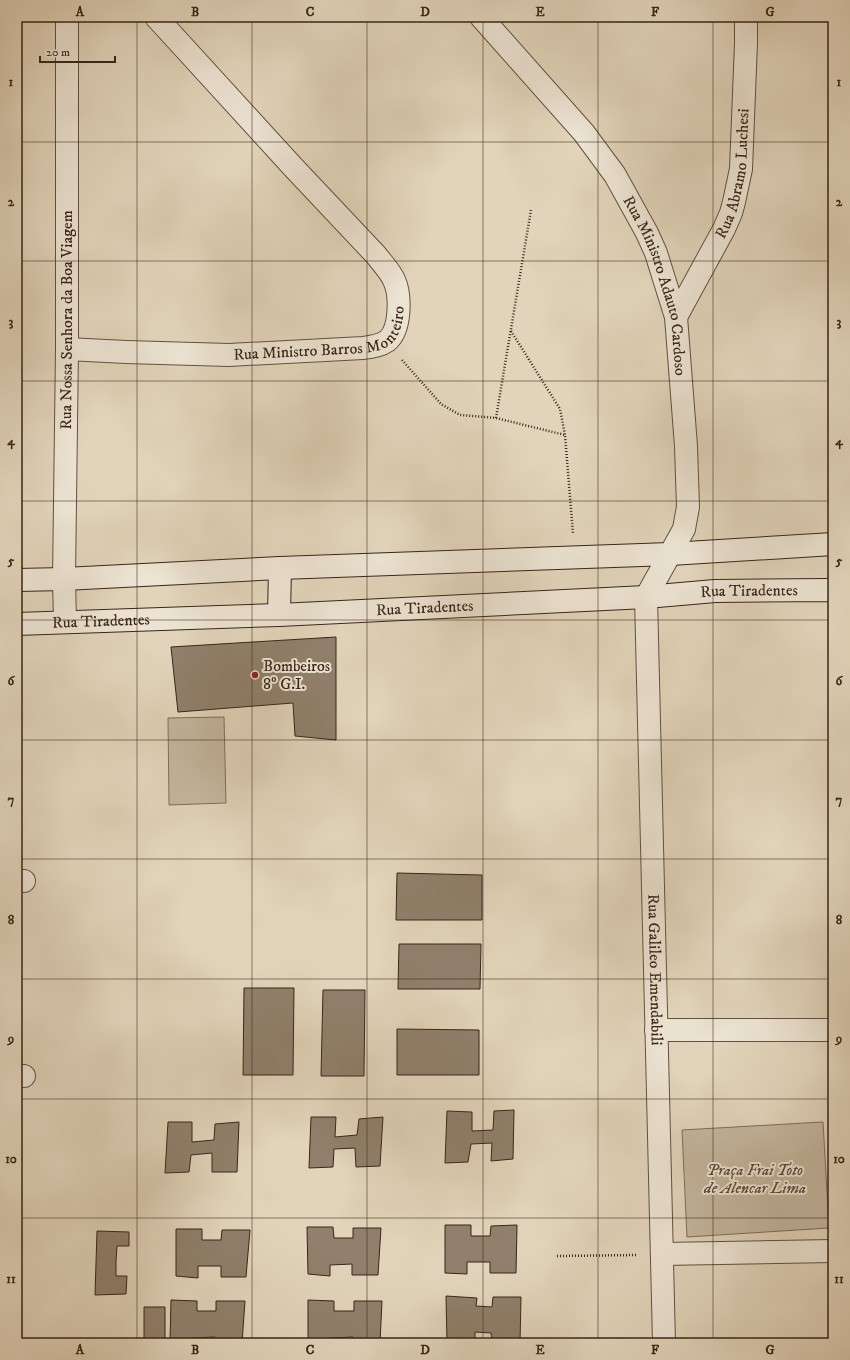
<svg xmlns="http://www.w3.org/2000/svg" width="850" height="1360" viewBox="0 0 850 1360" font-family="'IM FELL DW Pica',serif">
<rect width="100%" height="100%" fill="#e1d4ba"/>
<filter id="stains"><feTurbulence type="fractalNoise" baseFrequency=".005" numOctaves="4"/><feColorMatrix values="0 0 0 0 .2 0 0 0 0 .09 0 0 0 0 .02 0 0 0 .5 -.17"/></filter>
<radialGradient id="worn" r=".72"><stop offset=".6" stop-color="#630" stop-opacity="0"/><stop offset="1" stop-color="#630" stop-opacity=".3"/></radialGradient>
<path fill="#c4b69e" stroke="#7e6e5b" d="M224,717L226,803L169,805L168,718Z
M823,1122L829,1228L687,1237L682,1130Z"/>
<path fill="#90806c" stroke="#392518" d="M336,637V740L295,736L293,703L178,712L171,647Z
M397,873L482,875V920H396Z
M399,944H481L480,989H398Z
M244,988H294L293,1075H243Z
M323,990H365L364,1076H321Z
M397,1029L479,1030V1075H397Z
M514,1110L513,1159L491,1161L492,1143L471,1144L468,1162L445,1163L447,1111L472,1112V1131L493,1130L494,1111Z
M311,1117H336L335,1137L357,1135L359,1119L383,1117L380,1166L356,1167L355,1148L334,1149L333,1167L309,1168Z
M168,1122H192V1142L214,1140L215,1124L239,1122L237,1172H212V1153L191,1155L189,1172L165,1173Z
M445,1225H471V1236H490L491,1226L517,1225L516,1273H490V1262H467V1274L445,1273Z
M307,1227H333L334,1238H353V1228H381L378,1275H352V1264L330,1265V1276L308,1274Z
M176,1229H202V1240H221L222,1230H250L246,1277H221V1266H198V1278L176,1276Z
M97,1231L129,1232V1246H117L116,1261V1276H127L126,1294L95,1295Z
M446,1296L477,1298L476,1306L492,1307L493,1297H521L520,1343H492L491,1333L475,1332V1343H447Z
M171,1300L197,1301V1311H216V1301H245L242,1343H215V1337L193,1338V1343H170Z
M308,1300L334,1301V1311H354V1301H382L380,1343H353V1337L331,1338V1343H308Z
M144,1307H165V1343H144Z"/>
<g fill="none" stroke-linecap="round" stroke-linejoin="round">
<defs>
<g id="street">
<path id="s1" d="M481,17L584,133L615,175L647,233L656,253L676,317L686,446L688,507L684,529L646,597L664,1343"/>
<path id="s2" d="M676,317L724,229L731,213L734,202L741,169L746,43V17"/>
<path id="s3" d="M67,349L126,352L229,355L363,348C371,347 380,346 387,341C401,330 401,295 394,280C390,271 382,263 376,255L293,167L156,17"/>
<path id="s4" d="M65,622L64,579L67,349V17"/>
<path d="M17,881H24"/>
<path d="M656,1030H833"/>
<path d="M17,1076H24"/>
<path d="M662,1254L833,1251"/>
</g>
<g id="secondary">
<path d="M17,580L64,579L280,568L670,554L833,544"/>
<path d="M279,615L280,568"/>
<path id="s5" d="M17,624L279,615L646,597L715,591L827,590L833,591"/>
</g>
</defs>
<use href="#street" stroke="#635140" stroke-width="24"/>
<use href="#secondary" stroke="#392518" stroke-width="24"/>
<path stroke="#392518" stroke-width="2.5" stroke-dasharray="1 2" stroke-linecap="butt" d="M511,331L560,409L565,435
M402,360L441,404L460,415L496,418L565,435L573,534
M496,418L531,210
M557,1256L638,1255"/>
<use href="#street" stroke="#ece3d2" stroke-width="22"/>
<use href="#secondary" stroke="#ece3d2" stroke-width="22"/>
</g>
<path fill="none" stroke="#392518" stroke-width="1" stroke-opacity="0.55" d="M137,17V1343M252,17V1343M367,17V1343M483,17V1343M598,17V1343M713,17V1343M17,142H833M17,261H833M17,381H833M17,501H833M17,620H833M17,740H833M17,859H833M17,979H833M17,1099H833M17,1218H833"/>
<circle fill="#8f2418" stroke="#ece3d2" stroke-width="1.5" cx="255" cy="675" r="4"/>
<g text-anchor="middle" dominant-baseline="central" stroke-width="4" stroke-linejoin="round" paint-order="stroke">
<g font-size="16" fill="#392518" stroke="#ece3d2">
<text stroke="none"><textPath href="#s2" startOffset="157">Rua Abramo Luchesi</textPath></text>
<text stroke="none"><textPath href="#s1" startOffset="327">Rua Ministro Adauto Cardoso</textPath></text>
<text stroke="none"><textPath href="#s4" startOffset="302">Rua Nossa Senhora da Boa Viagem</textPath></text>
<text stroke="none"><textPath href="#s3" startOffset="263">Rua Ministro Barros Monteiro</textPath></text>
<text stroke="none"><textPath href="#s5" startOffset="733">Rua Tiradentes</textPath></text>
<text stroke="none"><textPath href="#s5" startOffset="408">Rua Tiradentes</textPath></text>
<text stroke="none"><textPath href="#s5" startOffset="84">Rua Tiradentes</textPath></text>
<text stroke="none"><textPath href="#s1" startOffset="1026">Rua Galileo Emendabili</textPath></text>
</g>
<g font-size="16" fill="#392518" stroke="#ece3d2" text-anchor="start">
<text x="263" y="666">Bombeiros<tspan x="263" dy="18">8º G.I.</tspan></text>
</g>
<g font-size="16" font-style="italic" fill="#5c493a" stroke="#ece3d2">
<text x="755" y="1170">Praça Frai Toto<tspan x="755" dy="18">de Alencar Lima</tspan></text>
</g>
</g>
<rect width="850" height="1360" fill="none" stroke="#e1d4ba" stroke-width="44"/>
<path d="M40 56v6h75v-6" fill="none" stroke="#392518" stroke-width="2"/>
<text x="46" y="56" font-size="12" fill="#392518" stroke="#ece3d2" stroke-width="3" paint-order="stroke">20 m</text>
<rect x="22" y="22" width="806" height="1316" fill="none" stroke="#392518" stroke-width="1.5"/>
<g font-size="13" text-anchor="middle" font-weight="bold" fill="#392518">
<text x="80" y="16">A</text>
<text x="195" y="16">B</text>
<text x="310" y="16">C</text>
<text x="425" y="16">D</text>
<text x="540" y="16">E</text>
<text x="655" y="16">F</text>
<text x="770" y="16">G</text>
<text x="11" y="86">1</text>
<text x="839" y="86">1</text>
<text x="11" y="206">2</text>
<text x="839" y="206">2</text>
<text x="11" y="326">3</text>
<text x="839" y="326">3</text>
<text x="11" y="445">4</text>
<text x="839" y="445">4</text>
<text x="11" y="565">5</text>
<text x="839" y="565">5</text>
<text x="11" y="685">6</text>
<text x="839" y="685">6</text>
<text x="11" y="804">7</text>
<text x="839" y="804">7</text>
<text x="11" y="924">8</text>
<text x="839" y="924">8</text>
<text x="11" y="1043">9</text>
<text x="839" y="1043">9</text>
<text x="11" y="1163">10</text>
<text x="839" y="1163">10</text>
<text x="11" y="1283">11</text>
<text x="839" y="1283">11</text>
<text x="80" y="1354">A</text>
<text x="195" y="1354">B</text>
<text x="310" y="1354">C</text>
<text x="425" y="1354">D</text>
<text x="540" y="1354">E</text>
<text x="655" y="1354">F</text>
<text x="770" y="1354">G</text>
</g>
<rect width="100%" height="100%" filter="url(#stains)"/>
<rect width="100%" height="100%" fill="url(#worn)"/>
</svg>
